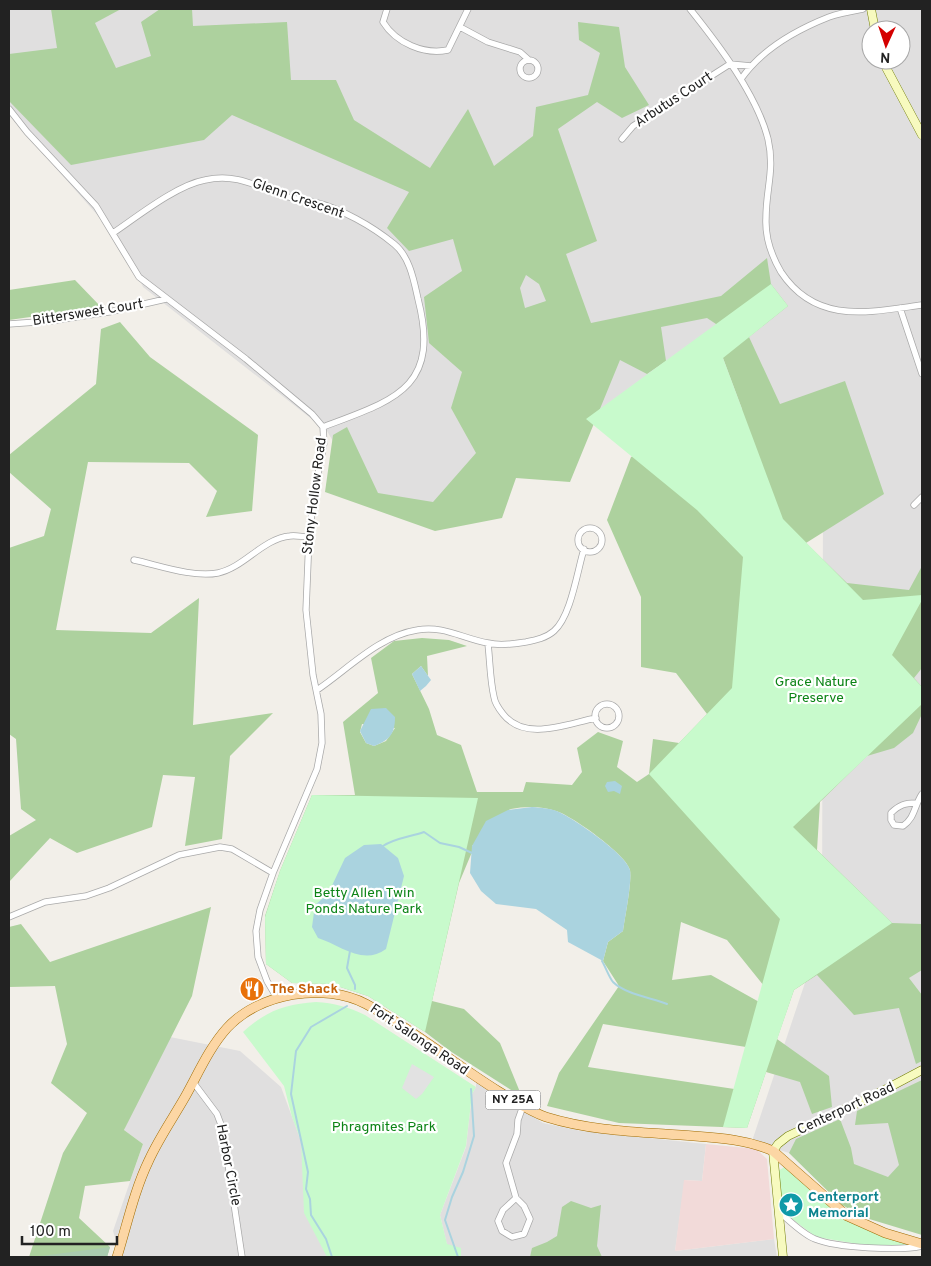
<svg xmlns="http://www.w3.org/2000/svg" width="931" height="1266" viewBox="0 0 931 1266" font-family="Overpass,sans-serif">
<rect width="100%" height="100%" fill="#f2efe9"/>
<path fill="#e0dfdf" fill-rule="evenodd" d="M9,9H922V1196L752,1141L822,932L823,500L586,419L443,516L365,496L327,431L143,287L122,243L9,115ZM871,30H901V60H871Z
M165,1036L240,1051L281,1087L301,1141L335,1257H121L113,1231L143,1144L124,1130Z
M476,1081L543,1123L581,1131L706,1144L702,1181L685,1180L675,1251L774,1239L777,1257H460L459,1248L447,1245L440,1215L466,1147L472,1094L476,1087Z"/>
<path fill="#f2dad9" d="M706,1144L756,1149L767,1159L774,1239L675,1251L684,1180L702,1181Z"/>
<path fill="#add19e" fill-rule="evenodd" d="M51,9H121L95,23L116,68L151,56L141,22L160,9H192L193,26L287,22L291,80H336L354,120L430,168L468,109L494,166L533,136L536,107L588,95L600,53L579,40L578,22L619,27L625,67L649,105L622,118L597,102L558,129L597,241L566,254L591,323L721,296L767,258L771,284L788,306L749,337L780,404L845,381L884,494L806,543L847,583L909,590L922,566V668L914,678L922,687V714L913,733L894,748L867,756L820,802L817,850L892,923L922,924V970L909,978L922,995V1061L916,1064L899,1008L854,1015L817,975L794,990L777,1039L829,1076L832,1107L812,1114L800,1082L766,1072L747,1128L619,1123L547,1106L559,1073L619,986L603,961L608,942L623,931C625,916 632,883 630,870C627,855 571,815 556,811C542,806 525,806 511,809C504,811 479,839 472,846V852L459,883L432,1001L464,1009L500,1043L522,1097L450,1051L425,1032L368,996L331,984L292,983L266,964L265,916L280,871L312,795H355L343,722L378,693L371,658L394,641L422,638L449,640L467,646L427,656L428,676L421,666L412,674L429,709L437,735L461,745L477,792H523L526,782L572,785L582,772L577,748L598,732L623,741L617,767L637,782L649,774L653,739L679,743L707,714L676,673L641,667V597L607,520L631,457L742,409L723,358L716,324L707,318L661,327L666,361L647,374L620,360L570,482L516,478L502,518L435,531L325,492L333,435L347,427L378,493L433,502L476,453L451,408L462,372L429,343L424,297L462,271L453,239L409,251L387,228L409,192L232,115L204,140L71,165L9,101V54L57,48ZM526,275L539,284L546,301L525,308L520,288ZM362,724L395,728L386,741L374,746L366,743L360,732ZM681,922L727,940L768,991L761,1003L711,975L672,980ZM603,1024L746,1047L741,1090L588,1067Z
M75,280L101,307L9,320V290Z
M120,322L150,357L258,435L252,511L206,517L217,491L189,463L88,462L56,630L151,633L199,598L193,725L273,713L230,756L222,839L185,846L195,777L163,775L152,827L77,853L50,838L9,882V836L36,820L21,809L16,739L9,734V548L44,536L51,509L9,472V455L96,384L101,329Z
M211,907L192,996L124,1130L143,1144L130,1181L85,1186L79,1218L110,1247L107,1257H29L63,1153L87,1113L51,1083L67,1044L55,986L9,987V927L21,924L50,962Z
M922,1080V1235L866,1218L842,1205L789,1153L796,1139L840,1119L851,1148L854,1164L888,1177L899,1165L888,1123L855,1125L857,1111Z
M571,1201L591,1208L601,1205L597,1246L602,1257H530L532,1248L547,1242L557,1236L562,1207Z"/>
<path fill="#aacbaf" d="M110,1247L107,1257H33Z"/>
<path fill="#c8facc" d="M771,284L788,306L723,358L783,519L863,600L922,595V600L892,655L922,687V704L793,827L892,923L794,990L747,1128L723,1127L780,919L649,774L732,688L743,557L697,510L586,419Z
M312,795L478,798L425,1032L368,996L331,984L292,983L266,964L265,917L280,871Z
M316,1002C334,1003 349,1007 365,1015L476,1087L472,1094L466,1146L440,1215L447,1244L461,1248V1257H327L304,1213L301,1141L292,1117L284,1086L243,1032C266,1011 285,1004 316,1002Z
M786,1166L795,1173L819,1197L844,1217L913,1246H870L816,1237L783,1212L778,1171Z"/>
<path fill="#e2e2e2" d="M412,1064L434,1077L422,1094L416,1099L402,1088Z"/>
<path fill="#aad3df" d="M421,666L431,680L426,686L420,691L412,674Z
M386,708L395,717C395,735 389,740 374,746L366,743L360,731L371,709Z
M615,781L622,786L620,794L614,791L608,792L605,786L607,782Z
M532,807C541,808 551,808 559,812C574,819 626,854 630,870C632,882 625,917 623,931L608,942L603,961L568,942L567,930L536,909L496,904L481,891L470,873L472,846L486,821L508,810Z
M381,844L398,858L404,876L386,949C363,966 340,945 318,938L312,927L315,905L328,894L345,858L364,845Z"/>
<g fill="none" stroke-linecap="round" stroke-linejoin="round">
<path stroke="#aad3df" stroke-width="2" d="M383,846C395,838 410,837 424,832L440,843L459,847L472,853
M350,951L347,968L355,985V989
M602,961C606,968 609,977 613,982C625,994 652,998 667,1004
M332,1257L326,1239L311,1215L310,1199L306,1189L308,1172L291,1094L296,1051L311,1027L347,1006
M458,1257L445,1220L452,1197L463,1172L474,1136L471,1089"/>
<defs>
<path id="street" d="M387,9L383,22C396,43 424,55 448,50L468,9
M690,9C718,44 757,95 768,139C775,170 766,188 766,218C765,238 771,255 781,272C816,325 869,312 922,305
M460,27L488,42L520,52L529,60
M520 69a9 9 0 1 1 18 0a9 9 0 1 1-18 0Z
M741,79C762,49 796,30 829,17C840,13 852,11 863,9
M9,109L27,132L96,206L139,277L246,359L312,414L323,427L324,443L314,495L309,537L306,610L313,675L321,714L322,743L317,769L273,873L260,910L256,931L258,957L267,981L277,998
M622,139L633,126L730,64L751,66
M113,233C138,216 177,185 205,180C236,173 256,186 285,196C294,199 305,200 314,202C342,209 372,226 394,244C410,257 414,281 418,299C441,389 394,400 323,427
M900,308L922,374
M9,324L51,321L109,312L166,299
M914,505L922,497
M578 540a12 12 0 1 1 24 0a12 12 0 1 1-24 0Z
M134,560C158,565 193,578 218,573C245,567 262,539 290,536C296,535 303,537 309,537
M488,644C490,661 490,680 494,697C495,704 499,709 503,714C525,742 566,724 596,718
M317,690C348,669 379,636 417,630C444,625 463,639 488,643C500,646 514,644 526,642C536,640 546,638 554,631C571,616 577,572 584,549
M595 716a12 12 0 1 1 24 0a12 12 0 1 1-24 0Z
M916,803C905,803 899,805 891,813V820L894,825L903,826C915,818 914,806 922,794
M9,917L45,902L86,896L109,888L179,855L220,847L232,849L273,873
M193,1082L217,1114L223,1130L242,1257
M516,1198L503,1210L498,1221L502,1231L512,1237L524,1234L530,1219L524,1206L516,1198L506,1163L517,1134L518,1120L523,1106
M778,1211C789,1220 802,1234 815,1239C837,1248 900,1251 922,1246"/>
<path id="secondary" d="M871,9L875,30
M882,60L922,135
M783,1257L773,1151L778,1144L788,1136L871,1097L922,1070"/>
<path id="primary" d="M117,1257C127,1225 134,1191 149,1160C159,1138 173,1118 185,1097C198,1074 209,1048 227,1028C259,993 324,982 366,1004C412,1029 453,1063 498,1091C513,1100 529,1111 546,1117C594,1132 645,1132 694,1136C721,1138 748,1140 773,1151L847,1216L885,1233L922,1244"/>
</defs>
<use href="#street" stroke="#a9a9a9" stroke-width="7"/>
<use href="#secondary" stroke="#707d05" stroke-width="9"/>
<use href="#primary" stroke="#a06b00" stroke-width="10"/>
<use href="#street" stroke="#fff" stroke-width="5.5"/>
<use href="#secondary" stroke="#f7fabf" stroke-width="8"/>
<use href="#primary" stroke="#fcd6a4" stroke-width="9"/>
</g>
<defs>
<symbol id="restaurant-disc" viewBox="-11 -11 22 22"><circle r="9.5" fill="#e8710a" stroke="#fff"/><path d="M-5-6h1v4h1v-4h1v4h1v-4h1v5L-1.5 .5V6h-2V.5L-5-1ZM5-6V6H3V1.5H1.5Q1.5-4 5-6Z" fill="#fff"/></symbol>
<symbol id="sight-disc" viewBox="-11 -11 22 22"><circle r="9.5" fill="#0f9aa8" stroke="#fff"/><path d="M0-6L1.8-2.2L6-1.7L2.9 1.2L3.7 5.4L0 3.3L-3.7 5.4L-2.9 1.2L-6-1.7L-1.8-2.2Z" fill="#fff"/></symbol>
</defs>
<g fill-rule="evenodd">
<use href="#restaurant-disc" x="238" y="975" width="28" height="28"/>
<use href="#sight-disc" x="777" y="1191" width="28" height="28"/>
</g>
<g text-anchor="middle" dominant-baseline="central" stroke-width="4.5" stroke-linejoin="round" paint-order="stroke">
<rect fill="#fff" stroke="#646464" stroke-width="1" x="485.5" y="1090.5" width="55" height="19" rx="4"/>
<g font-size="12" font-weight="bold" fill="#222">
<text x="513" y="1100">NY 25A</text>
</g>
<g font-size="14" fill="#222" stroke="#fff">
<text transform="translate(674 100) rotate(-33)">Arbutus Court</text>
<text transform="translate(298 199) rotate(19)">Glenn Crescent</text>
<text transform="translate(88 313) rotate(-9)">Bittersweet Court</text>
<text transform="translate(315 496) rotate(-83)">Stony Hollow Road</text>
<text transform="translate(419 1040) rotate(34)">Fort Salonga Road</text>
<text transform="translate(846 1109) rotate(-25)">Centerport Road</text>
<text transform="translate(228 1165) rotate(79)">Harbor Circle</text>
</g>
<g font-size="14" fill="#0c8416" stroke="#fff">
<text x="816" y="682">Grace Nature<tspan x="816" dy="16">Preserve</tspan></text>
<text x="364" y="893">Betty Allen Twin<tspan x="364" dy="16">Ponds Nature Park</tspan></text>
<text x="384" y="1127">Phragmites Park</text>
</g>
<g font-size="14" font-weight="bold" fill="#c56008" stroke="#fff" text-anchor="start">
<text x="270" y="989">The Shack</text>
</g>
<g font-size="14" font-weight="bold" fill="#0d838f" stroke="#fff" text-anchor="start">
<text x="808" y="1197">Centerport<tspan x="808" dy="16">Memorial</tspan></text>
</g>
</g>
<rect width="931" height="1266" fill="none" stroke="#222222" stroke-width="20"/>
<g transform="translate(886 45) rotate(183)"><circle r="24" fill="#ffffff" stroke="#a7a7a7"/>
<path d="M0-4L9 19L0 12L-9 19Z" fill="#d40000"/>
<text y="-8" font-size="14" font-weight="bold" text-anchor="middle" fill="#222222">N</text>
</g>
<path d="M22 1236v8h95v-8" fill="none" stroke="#222222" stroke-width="2.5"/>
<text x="30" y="1236" font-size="15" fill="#222222" stroke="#ffffff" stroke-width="4" paint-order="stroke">100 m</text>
</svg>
